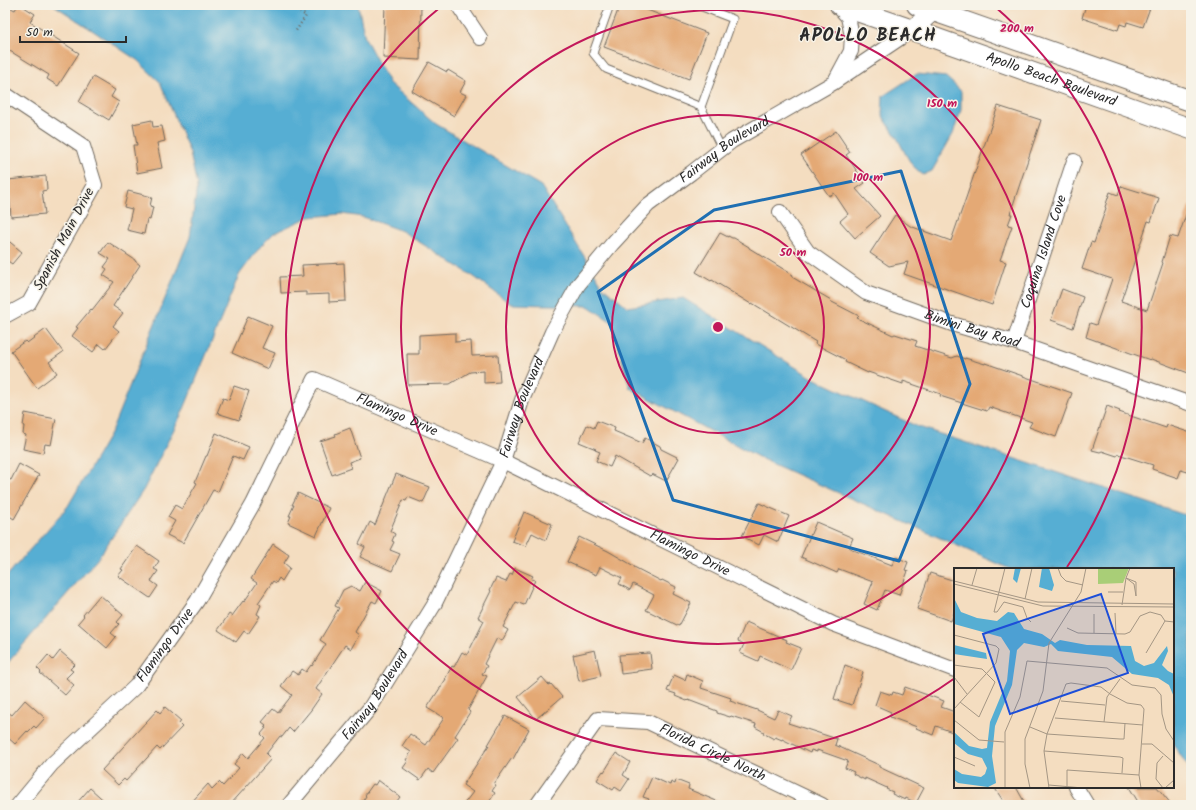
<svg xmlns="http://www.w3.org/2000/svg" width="1196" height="810" viewBox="0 0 1196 810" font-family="Kalam,sans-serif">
<rect width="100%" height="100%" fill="#f7f3e8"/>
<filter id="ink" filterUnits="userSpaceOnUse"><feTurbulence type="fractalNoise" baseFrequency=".025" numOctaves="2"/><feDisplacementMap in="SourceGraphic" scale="8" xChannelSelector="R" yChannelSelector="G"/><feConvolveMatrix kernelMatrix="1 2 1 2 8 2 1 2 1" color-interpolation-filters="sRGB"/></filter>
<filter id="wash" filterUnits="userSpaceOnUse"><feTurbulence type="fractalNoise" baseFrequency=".012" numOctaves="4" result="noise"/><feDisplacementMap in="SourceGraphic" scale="16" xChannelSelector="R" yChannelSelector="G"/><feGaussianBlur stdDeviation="0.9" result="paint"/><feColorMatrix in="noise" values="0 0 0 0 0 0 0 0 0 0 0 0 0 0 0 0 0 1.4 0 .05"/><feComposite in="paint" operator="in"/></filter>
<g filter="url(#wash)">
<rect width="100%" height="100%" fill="#f4ddc0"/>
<path fill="#56aed3" stroke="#406c7f" d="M54,5H358L365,38L389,83L436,124L541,186L603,287L628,307L683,298L813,378L916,426L1191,517V771L1173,744V569H1010L762,459L630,388L612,322L588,306L511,304L473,276L402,231L363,217L342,214L309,217L274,233L260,247L239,275L184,409L144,489L99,557L5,666V578L68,506L110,434L190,237L197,186L190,153L160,82L137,60Z
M917,74L946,77L961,91V110L953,134L932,171L923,175L912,165L905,153L896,136L882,115L883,96Z"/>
<g id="blocks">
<path fill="#e4a975" d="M5,5L15,10L18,5H21L35,14L30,22L79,53L58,86L47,79L49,75L5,48Z
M385,5H421L420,60L383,58Z
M620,5H634L707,33L689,79L604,47Z
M1086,5H1151L1143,27L1127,22L1126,26L1120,24L1118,30L1082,18Z
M429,62L447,72L448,70L466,81L460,92L466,95L454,116L412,91Z
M93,77L115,90L111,97L119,102L109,120L79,102Z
M998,106L1041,120L1010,214H1012L1008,225L1012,226L1000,260L1006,262L992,305L904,274L908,262L889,266L870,253L895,215L910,226L951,241Z
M152,120L153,127L162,126L165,141L157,143L162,168L137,173L133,145H137L133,124Z
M836,131L850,152L846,155L865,183L856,189L880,216L855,238L840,221L848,214L834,193L829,196L801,155Z
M46,176L47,190L42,191L45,214L11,217L8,180Z
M1121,186L1159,198L1151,222L1148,221L1121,301L1147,310L1163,263L1162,262L1170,236L1178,238L1189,206H1191V374L1151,359L1150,360L1086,337L1090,323L1096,325L1112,279L1082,269L1091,242L1094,243L1106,208L1105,207L1110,192L1118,195Z
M128,191L152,197L150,206L153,207L150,220L147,219L144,234L127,230L132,209L124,207Z
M720,233L728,237V236L732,238H734L749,247V248L793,275L792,277L831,300L830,301L859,316L857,318L893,335L895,334L917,341L915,346L952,358L957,356L965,359V358L985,364V363L1072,393L1056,437L1029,427L1032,422L989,407L987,411L940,396L941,394L903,381V384L868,372V373L845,362L846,360L815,344L816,342L752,303L751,304L712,280L711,281L696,272Z
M5,238L22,252L12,264L5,259Z
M108,242L135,260V261L140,265L113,306L123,313L113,326L119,331L105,349L99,344L93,352L72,336L78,328L76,327L91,309L92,310L114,282L103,275L107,269L104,267L110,259L100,253Z
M344,263L346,301L329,302V294L306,295V292L281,293L280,277L303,276L302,265Z
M1062,289L1083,297L1073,328L1051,320Z
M248,316L272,326L262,348L275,353L268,369L232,353Z
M46,329L63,352L49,362L57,373L37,388L11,351L25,341L27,343Z
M455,333V342L471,341L472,356L498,355L500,382L484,383V371L470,372L450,384L408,385L407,354H419V335Z
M234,386L249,391L239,420L217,413L223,398L229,400Z
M1107,406L1120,411L1119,412L1166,428L1167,425L1191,433V473L1181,470L1178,478L1152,469L1153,465L1118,454L1117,456L1102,451L1100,452L1092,450Z
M25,413L56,419L51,445L45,444L43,453L23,449L26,435L23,434L24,426H23Z
M597,421L615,428L614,431L642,443L645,438L660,446L661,449L679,458L666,481L652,474L650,476L615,456L610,467L596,461L600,452L595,450L596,449L579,442L587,425L594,428Z
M350,428L360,458L349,462L351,468L332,475L320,441L336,436L335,434Z
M216,433L249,447L243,460L233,456L218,492L213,490L183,543L167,535L175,521L168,517L175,505L182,509L197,483L195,482L206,456H207Z
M19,464L39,475L14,519L5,513V484L8,479L11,480Z
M396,474L430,487L423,503L408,497L406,501L403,500L390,531L395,534L392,541L394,542L390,550L400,554L392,571L360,557L365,547L359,544L370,522L375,525Z
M298,493L329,508L316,536L288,523L291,516H289L294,505H292Z
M759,503L789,516L778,542L764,535L759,545L742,536Z
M524,512L552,524L546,540L532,533L526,546L512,541Z
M816,522L853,538L849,547L856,551L892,565L896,557L908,562L905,570L908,571L899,595L885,590L877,610L864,604L873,582L839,569L837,573L801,557Z
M579,537L608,551L634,566V567L661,581L662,580L676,587L673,594L691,603L679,626L646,610L654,595L633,584L630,590L619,584L622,578L600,567L596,575L567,562Z
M273,544L289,555L284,563L290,568L282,581L279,578L276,583L273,581L258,603L261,605L257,614L260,616L248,634L244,631L236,642L218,630L229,614L232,616L243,601L244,602L257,583L251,579Z
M137,546L159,561L154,569L158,571L151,581L158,586L150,598L118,576L123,570L121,569Z
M515,568L533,576L531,579L535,580L524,605L516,602L503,627L508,630L502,641L497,638L484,664L487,666L482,674L487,676L468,710L470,712L455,736L458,738L433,773L428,769L420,780L403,768L408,761L406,760L411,752L402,746L410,734L426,745L444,718L427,708L446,679H445L452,666L454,667L462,652L467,655L484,621L478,617L491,591L490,590L496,578L506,582L510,574L512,575Z
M930,573L955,581V610L951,621L917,609Z
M365,582L382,591L376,603L372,601L355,632L359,635L351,649L345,645L316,689L322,694L311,710L293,732L289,728L282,737L280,736L266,754L271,759L230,805H189L208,784L212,789L219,782L223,786L239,768L234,764L243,753L248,758L265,738L261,734L266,728L264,727L266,725L262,722L273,709L278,713L292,695L281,686L292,671L298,675L302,669L306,672L311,665L312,666L326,644L320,640L339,608L335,606L343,590L351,586L360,591Z
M100,595L123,615L117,622L119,624L111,633L116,637L107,648L78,623L84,616L83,615Z
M746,622L787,640L786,642L801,648L791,670L760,656L758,661L740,653L744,644L738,641Z
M595,650L601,676L579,681L573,655Z
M60,651L75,664L70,669L73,671L66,678L74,685L65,695L40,673L41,672L37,668L48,655L53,660Z
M650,653L652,669L637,671V672L621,674L619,655Z
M845,665L863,672L852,705L834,699Z
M687,674L703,681L701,688L731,698L730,701L757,710L774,718L778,710L792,716L788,723L837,739L835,745L879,765V767L924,788L916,803L906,798L905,800L892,794L893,792L886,789L887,788L865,778V780L853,774L854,772L845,768L848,761L817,750V752L811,750L810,753L782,739V740L775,737L774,739L763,733L764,732L755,727L756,724L731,716L730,717L717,713V711L688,700L687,701L675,696L676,694L667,691L674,675L685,680Z
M542,677L549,685L551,684L562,697L536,719L518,697Z
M905,687L944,701L941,707L955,712V733L936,726L933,735L916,728L917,727L890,717L891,712L875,705L880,691L892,695L893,692L902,695Z
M25,700L45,718L36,728L34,726L28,732L27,731L15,744L5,735V710L12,715Z
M165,707L181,721L179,724L182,727L160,750L157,747L126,781L124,779L118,785L102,770L157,710L160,713Z
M505,716L529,729L513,759L512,758L494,784L496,785L492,791L495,793L487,805H463L473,792L463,785L489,745H488Z
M616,753L630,762L623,775L629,779L621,791L615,787L613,790L597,780L603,771L604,772Z
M652,777L670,785L671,782L675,784L676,780L689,785L688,789L726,805H646L649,799L643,797Z
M378,780L400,797L394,805H360L366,796L365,795L373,784L375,785Z
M994,787H1016L1026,805H1006Z
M1129,787H1157L1172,805H1140Z
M90,788L109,805H75Z"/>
</g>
</g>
<g filter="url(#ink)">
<use href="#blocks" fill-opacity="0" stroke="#71695f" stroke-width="1"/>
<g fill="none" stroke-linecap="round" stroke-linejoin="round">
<defs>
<path id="service" d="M610,5L593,53L606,69L701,107L722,149
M697,5L733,19L701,107"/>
<g id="minor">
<path d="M458,5L480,38"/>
<path d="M835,81L851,51L852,36L848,17L837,5"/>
<path d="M5,94L83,146L95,185L29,303L5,316"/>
<path id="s1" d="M780,212L808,252L866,293L952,324L1014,342L1191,404"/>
<path id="s2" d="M1014,342L1074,161"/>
<path d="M1076,787L1087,805"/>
<path id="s3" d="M18,805L52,764L136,686L197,601L253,504L314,379L503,461L833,624L955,670"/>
<path id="s4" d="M289,805L370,708L434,605L503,461L522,400L552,332L578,285L612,244L648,205L691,173L732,141L833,83L912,30"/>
<path id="s5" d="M537,805L598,719L648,722L822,805"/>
</g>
<path id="tertiary" d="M912,30L933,11"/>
<g id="secondary">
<path id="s6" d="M840,5L912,30L1191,129"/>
<path d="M917,5L1191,101"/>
</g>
</defs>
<use href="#service" stroke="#71695f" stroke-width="9"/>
<use href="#minor" stroke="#71695f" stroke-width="16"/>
<use href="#tertiary" stroke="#71695f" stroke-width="20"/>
<use href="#secondary" stroke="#71695f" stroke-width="22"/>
<path stroke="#71695f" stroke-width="2.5" stroke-dasharray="1 3" stroke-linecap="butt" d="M290,5L306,16L295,32
M262,8L264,5"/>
<use href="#service" stroke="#fff" stroke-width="7"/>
<use href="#minor" stroke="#fff" stroke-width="14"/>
<use href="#tertiary" stroke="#fff" stroke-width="18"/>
<use href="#secondary" stroke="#fff" stroke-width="20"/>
</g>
</g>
<path fill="none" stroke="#1f6fb2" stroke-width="3" stroke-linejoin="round" d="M901,171L970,384L899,561L673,500L598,292L714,210Z"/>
<g fill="none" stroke="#c2185b" stroke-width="2">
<circle cx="718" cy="327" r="106"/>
<circle cx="718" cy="327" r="212"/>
<circle cx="718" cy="327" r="317"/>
<path d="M955 678A423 423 0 0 1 443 5M993 5A423 423 0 0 1 1067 567"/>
</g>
<g text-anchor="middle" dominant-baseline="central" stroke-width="3" stroke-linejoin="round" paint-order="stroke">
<g font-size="14" fill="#2b2b2b" stroke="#f7f3e8">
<text stroke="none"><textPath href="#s6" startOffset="224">Apollo Beach Boulevard</textPath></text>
<text stroke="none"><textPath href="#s4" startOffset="800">Fairway Boulevard</textPath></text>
<text transform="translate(64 239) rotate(-62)">Spanish Main Drive</text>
<text stroke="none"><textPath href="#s2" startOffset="95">Coquina Island Cove</textPath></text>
<text stroke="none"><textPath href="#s1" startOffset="232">Bimini Bay Road</textPath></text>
<text stroke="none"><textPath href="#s4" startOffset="464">Fairway Boulevard</textPath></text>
<text stroke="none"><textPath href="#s3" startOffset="614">Flamingo Drive</textPath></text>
<text stroke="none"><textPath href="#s3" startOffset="938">Flamingo Drive</textPath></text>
<text stroke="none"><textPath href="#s3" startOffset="218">Flamingo Drive</textPath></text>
<text stroke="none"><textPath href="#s4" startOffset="140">Fairway Boulevard</textPath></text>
<text stroke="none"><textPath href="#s5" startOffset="227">Florida Circle North</textPath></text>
</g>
<g font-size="18" font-weight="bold" letter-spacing="1" fill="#2b2b2b" stroke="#f7f3e8">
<text x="868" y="36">APOLLO BEACH</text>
</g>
</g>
<g transform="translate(954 568)">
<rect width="220" height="220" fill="#f4ddc0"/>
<path d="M175,0L169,15L144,16V1Z" fill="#a9ce77"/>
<path d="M61,0H67L63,15L59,11ZM88,0H95L100,17L98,23L85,19ZM0,30L7,44L23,50L43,53L54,44L60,45L70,61L88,66L101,75L106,72L133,77L177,78L181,93L190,98L200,95L213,78L214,83L208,97L214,103L220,106V129L215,117L204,110L178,106L158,89L104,83L97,76L90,79L70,75L63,82L58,117L41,158L38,188L42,215L34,219L4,215L0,212V201L8,206L27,209L31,206L33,200L28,190L14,186L0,175V164L15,178L28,181L33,180L36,154L53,113L56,83L47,69L0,56ZM0,77L32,85L33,91L0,86Z" fill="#56aed3"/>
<path fill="none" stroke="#a49684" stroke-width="1" d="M51,0L40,44H43L50,34L69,39L73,50L77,54M104,0L107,8L112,13L129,17M172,10L182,14V28L180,16ZM0,13L84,34L220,36M0,16L89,38L220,39M18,17L23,0M154,24H169M71,31L78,0M168,37L172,10L176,0M161,45L162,65M140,46V65M113,60L124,65L171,66L176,64L186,48L196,44L207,47L211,53L220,54M0,67L42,78L45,81L42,95L0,141M192,85L211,53M0,97L28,101L41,114L25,149L6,134M0,109L13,126M107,133L151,137M101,150L189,157M0,152L25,172L50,174M150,154L153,129L166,111M76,159L93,166L166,171H170L171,155M188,176H198L220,195M90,183L166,189L169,190L168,205M0,189L21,198M95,217L129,220M113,218V202L185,207M51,220V164L66,129L73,93L153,100L178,117L201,120L207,127L208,146L212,161L220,173M76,220L71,196V171L89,123L95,75L127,24L132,0M95,220L90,183L93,166L112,116L117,115L147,119L156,126L173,135L187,137L190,141L185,207L187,220M209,220L202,211L203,195L209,188M211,220L220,212"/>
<path fill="#1d4ed8" fill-opacity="0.15" stroke="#1d4ed8" stroke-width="2" d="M147,26L174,105L56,146L29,66Z"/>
<rect width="220" height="220" fill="none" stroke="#2b2b2b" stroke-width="2"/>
</g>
<circle cx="718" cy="327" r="6" fill="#c2185b" stroke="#f7f3e8" stroke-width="2"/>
<g font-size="12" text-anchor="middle" font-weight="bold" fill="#c2185b" stroke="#f7f3e8" stroke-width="3" stroke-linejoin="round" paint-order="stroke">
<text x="1017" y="32">200 m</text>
<text x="942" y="107">150 m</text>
<text x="868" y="181">100 m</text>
<text x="793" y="256">50 m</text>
</g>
<rect width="1196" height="810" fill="none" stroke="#f7f3e8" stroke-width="20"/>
<path d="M20 36v6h106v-6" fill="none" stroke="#2b2b2b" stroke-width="2"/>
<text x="26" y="36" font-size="12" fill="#2b2b2b" stroke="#f7f3e8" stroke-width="3" paint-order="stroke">50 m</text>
</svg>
